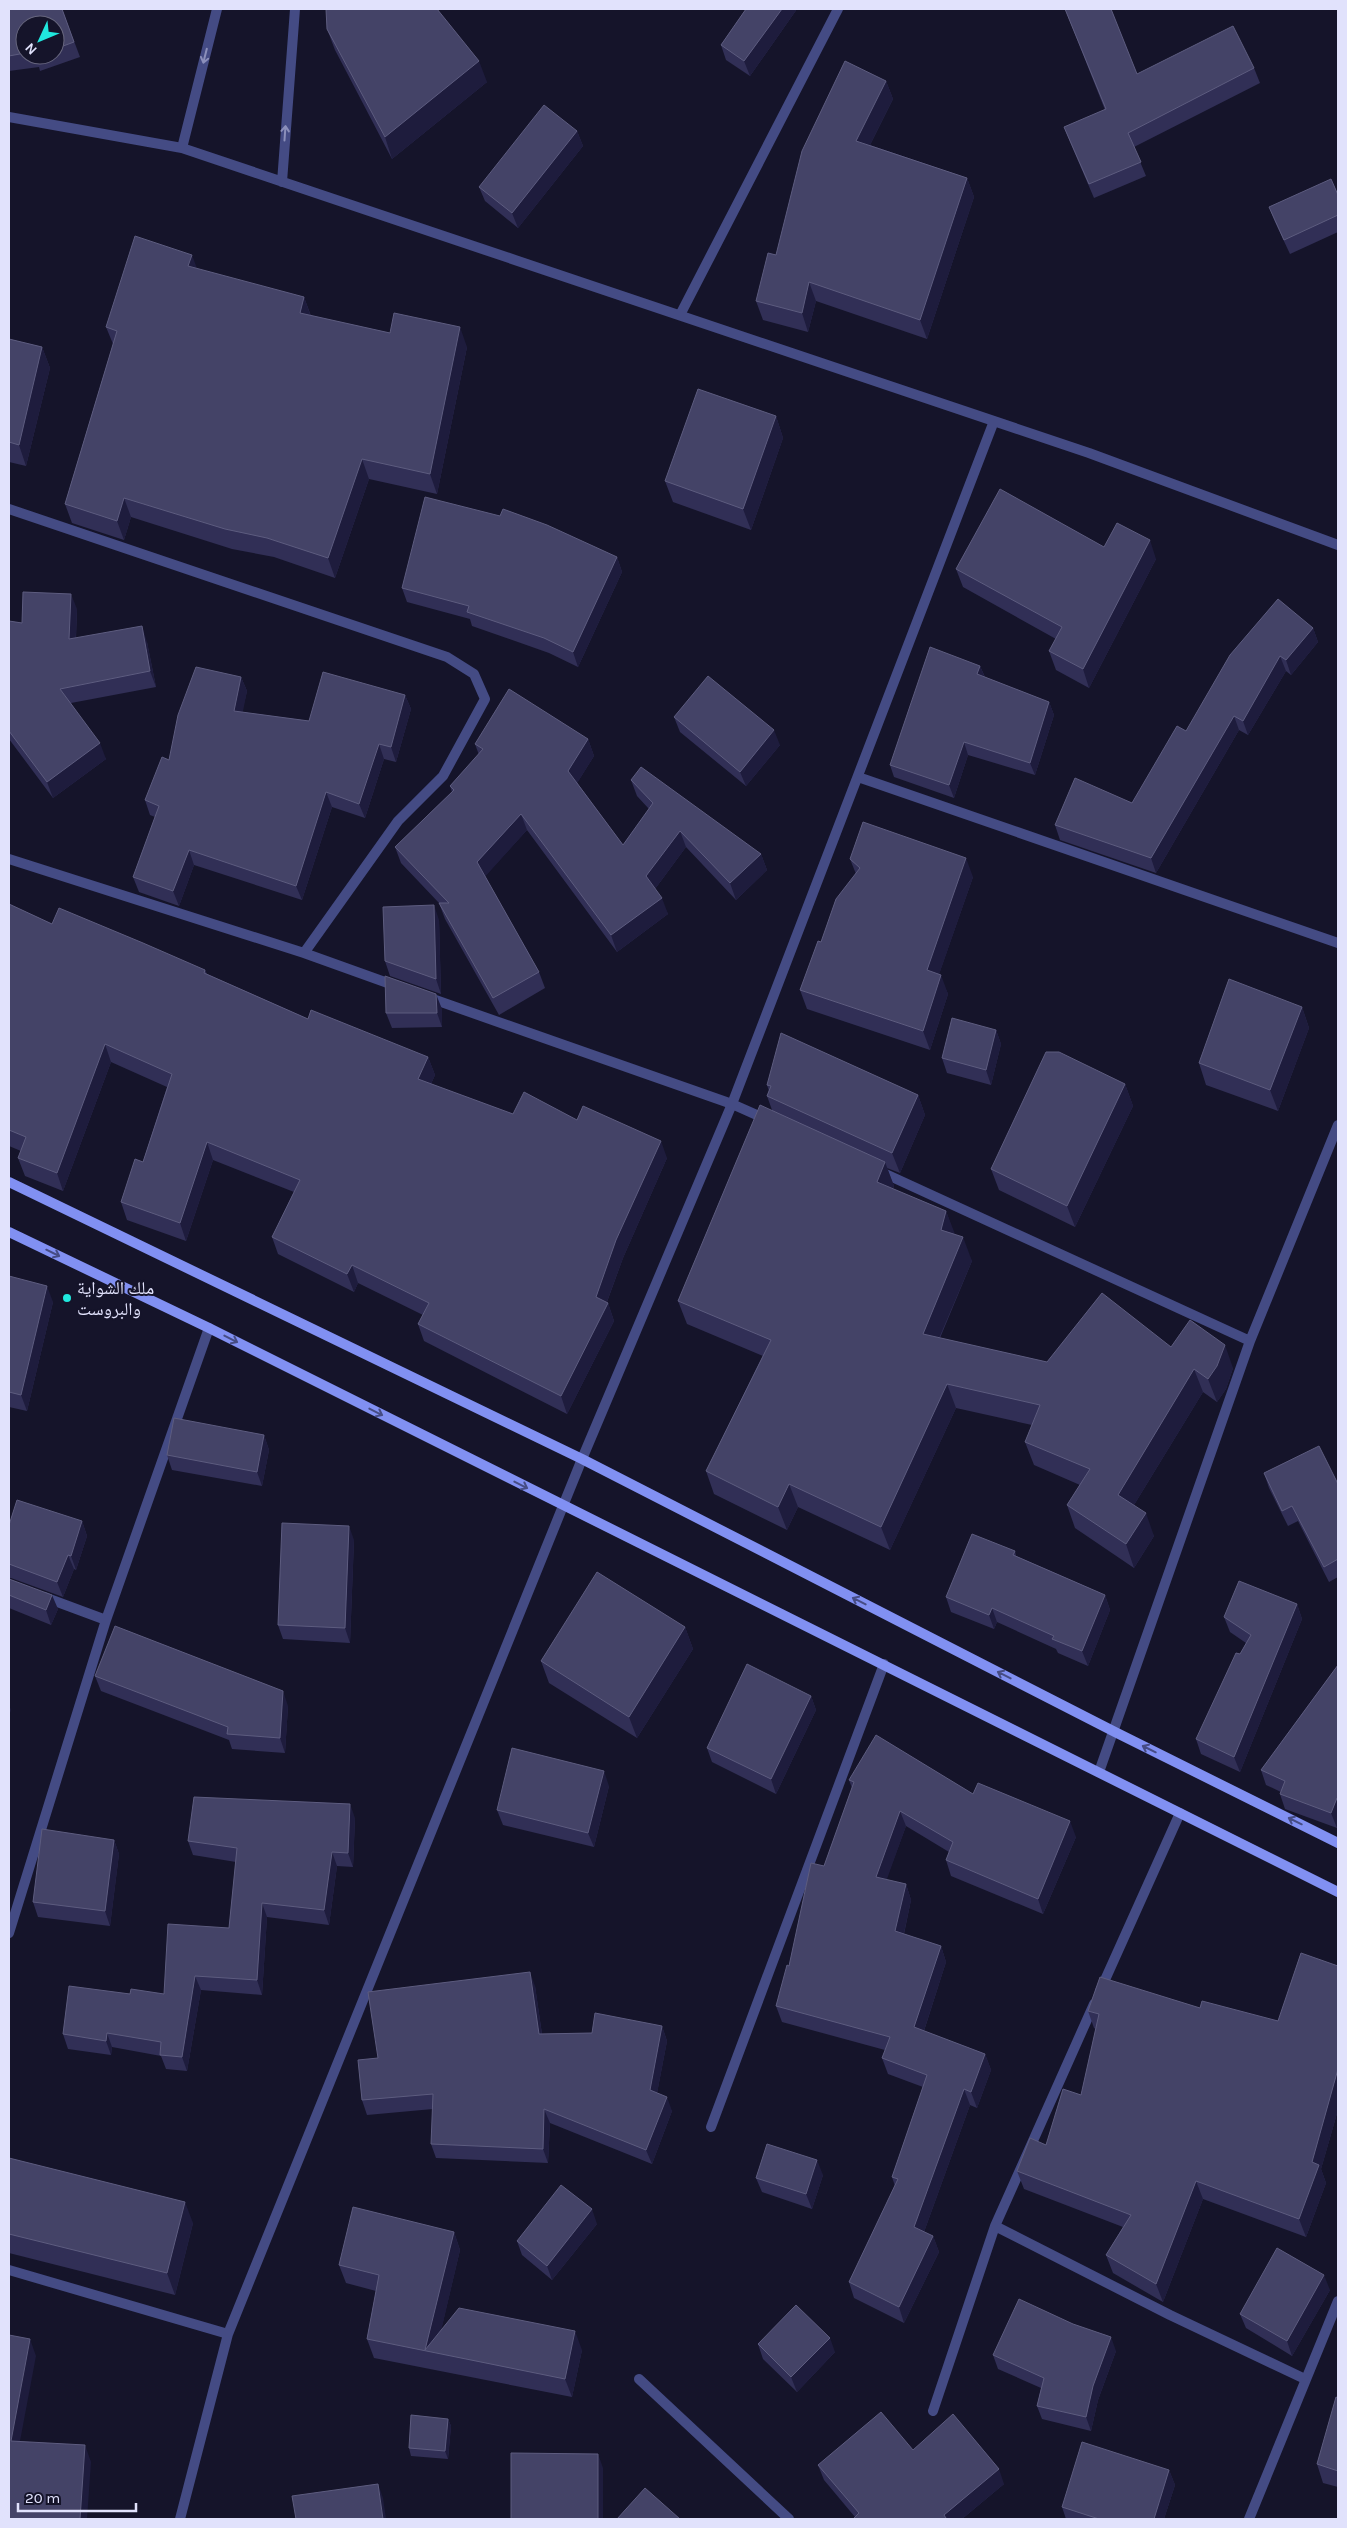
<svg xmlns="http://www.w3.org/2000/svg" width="1347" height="2528" viewBox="0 0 1347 2528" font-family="Karla,'Noto Naskh Arabic',sans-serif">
<rect width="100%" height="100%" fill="#15142a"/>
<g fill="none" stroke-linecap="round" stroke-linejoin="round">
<path stroke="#444b84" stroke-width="10" d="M9,117L182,148L1089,453L1338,545
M182,148L217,9
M282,182L295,9
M680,315L838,9
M9,509L447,657L474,674L485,699L443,776L398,821L304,953L9,859
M858,777L1338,943
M304,953L396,986
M427,997L732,1104L768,1120
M879,1171L1250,1341L1338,1125
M44,1597L106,1620
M1099,1772L1250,1341
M9,1933L106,1620L209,1328
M1100,1991L1180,1813
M1094,2004L995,2226L1170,2315L1305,2379
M711,2127L884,1664
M9,2270L228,2334
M639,2379L789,2519
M933,2411L995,2226
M180,2519L228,2334L582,1459L732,1104L994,421
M1249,2519L1338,2301"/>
<path stroke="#8190f2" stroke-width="10" d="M9,1182L582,1459L1115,1732L1338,1843
M9,1232L209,1328L1338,1892"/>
</g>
<path fill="#312f56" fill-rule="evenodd" d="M9,9H62L80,57L40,71L39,67L9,71ZM25,25H55V55H25Z
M746,9H797L750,76L726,60L721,45Z
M1065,9L1137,74L1254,68L1260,83L1134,147L1146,176L1094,198L1070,142L1064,127L1105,110Z
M327,29L487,82L392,159L335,50Z
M886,81L893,99L870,145L967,178L974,197L927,339L816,301L808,332L763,320L756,301L776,255Z
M577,131L583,146L518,228L485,201L479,187Z
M1338,195V232L1290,254L1275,222L1269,207Z
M197,269L304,297L311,316L390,333L467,347L437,494L369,479L335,578L274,557L232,549L131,517L124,540L72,523L65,504L113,344L106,327Z
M9,339L42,347L50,368L26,466L9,462Z
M776,416L783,438L751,530L673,502L665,481Z
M1104,547L1156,559L1089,688L1056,670L1049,651L1056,639L963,587L956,569Z
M617,557L622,572L578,667L549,653L472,626L470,619L407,602L402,588Z
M77,609L76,638L147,642L156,687L71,703L106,759L53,798L9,739V621L22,623Z
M1313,628L1318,642L1291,675L1286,671L1248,735L1239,730L1156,873L1060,840L1055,825L1132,803L1186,731Z
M980,666L985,677L1049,702L1054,715L1035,775L968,755L954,798L894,777L890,765Z
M241,677L247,691L242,712L309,721L405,695L411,709L396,762L384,759L365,818L332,807L302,900L194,865L179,906L139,892L133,877L155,817L150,815L145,800L169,760Z
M674,717L780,745L746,786L680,732Z
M588,739L594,756L577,783L623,845L649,809L637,796L631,780L761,854L767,870L736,900L686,847L655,889L668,914L617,952L527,830L485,876L539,972L545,988L499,1015L445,919L439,903L401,863L395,847L452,792L450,786L479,755L475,744Z
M850,859L973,877L939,974L948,994L930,1050L807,1009L800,990L821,942L856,874Z
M9,904L52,924L205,970L207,974L308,1019L428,1057L435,1075L431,1084L513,1114L577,1120L667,1158L623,1258L607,1302L608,1303L614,1321L567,1414L424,1341L418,1324L423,1315L358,1283L354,1292L278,1254L272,1237L294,1192L213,1160L186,1241L127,1220L121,1202L143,1162L167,1087L111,1062L63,1191L25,1176L18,1158L21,1151L9,1146Z
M439,920L441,994L390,976L385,961Z
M1302,1007L1309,1028L1278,1111L1206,1085L1199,1063Z
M442,1009V1027L392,1028L386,1013Z
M996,1030L1001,1044L991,1085L947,1073L942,1058Z
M1125,1084L1133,1106L1075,1227L999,1190L991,1169Z
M767,1085L918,1095L925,1115L900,1173L887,1168L894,1186L893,1189L946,1211L954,1234L972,1261L940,1338L1047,1362L1171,1347L1233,1368L1226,1389L1217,1402L1203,1392L1134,1505L1154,1536L1134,1568L1075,1528L1067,1505L1080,1485L1034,1465L1025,1442L1032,1425L956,1408L890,1550L798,1507L787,1530L714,1494L706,1471L763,1356L687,1324L678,1301L772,1110L767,1096L769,1091Z
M9,1276L53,1302L27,1411L9,1407Z
M264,1435L269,1450L262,1486L172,1470L167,1455Z
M1264,1473L1338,1484V1577L1329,1582L1298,1521L1288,1526L1269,1488Z
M82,1521L87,1536L76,1570L74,1569L63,1597L11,1578L9,1579L58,1609L51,1625L9,1608V1525Z
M354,1540L350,1643L283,1639L278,1625Z
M1015,1551L1016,1556L1105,1595L1110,1610L1088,1666L1058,1653L1056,1649L997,1622L994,1629L951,1612L946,1597Z
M1297,1604L1302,1619L1240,1772L1201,1754L1196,1739L1246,1643L1230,1632L1224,1617Z
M685,1627L693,1649L637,1738L549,1683L541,1661Z
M1338,1665V1823L1337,1828L1285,1809L1280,1794L1281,1792L1266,1785L1261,1770Z
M95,1676L288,1706L285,1753L232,1749L229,1740L101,1691Z
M811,1696L816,1710L776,1794L712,1762L707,1748Z
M849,1780L973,1794L1076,1837L1043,1914L951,1876L946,1860L949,1852L906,1826L886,1880L906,1884L911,1900L904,1934L941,1946L946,1962L924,2031L985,2054L991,2070L977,2108L970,2105L924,2232L933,2236L939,2252L904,2323L854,2298L849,2282L895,2186L892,2177L923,2087L888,2074L882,2058L885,2050L782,2022L776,2006L789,1966L852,1788Z
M609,1786L594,1847L503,1825L497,1810Z
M355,1818L353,1867L337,1866L329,1925L267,1917L262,1995L201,1990L187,2071L166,2069L161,2056L112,2047L111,2055L68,2049L63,2034L130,1994H164L229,1928L236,1862L193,1855L188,1841Z
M114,1840L119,1854L110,1926L38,1917L33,1902Z
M1338,1966V2110L1321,2169L1326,2183L1306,2237L1203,2199L1163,2302L1113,2273L1106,2255L1123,2227L1024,2189L1017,2171L1046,2145L1081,2095L1096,2029L1094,2028L1088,2011L1200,2008L1278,2021Z
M535,1986L542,2034L592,2033L662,2026L667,2041L657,2093L672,2111L652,2164L550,2123L548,2163L436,2158L431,2144L433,2109L367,2115L362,2100L378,2058Z
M9,2158L193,2223L175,2295L9,2253Z
M823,2175L812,2209L762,2192L756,2178Z
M597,2224L552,2280L522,2255L517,2241Z
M454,2232L460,2250L441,2330L582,2350L572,2397L374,2358L367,2339L376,2291L346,2283L339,2265Z
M1330,2290L1292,2356L1246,2328L1240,2314Z
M758,2344L835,2352L797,2392L763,2359Z
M1116,2351L1098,2400L1091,2431L1042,2419L1037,2406L1041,2388L998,2369L993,2355Z
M1338,2398V2487L1323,2483L1317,2464Z
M448,2419L451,2426L448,2459L411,2456L409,2448Z
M913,2450L1004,2484L962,2519H853L855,2517L824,2480L818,2465Z
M1169,2470L1175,2485L1164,2519H1066L1062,2507Z"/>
<path fill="#1e1c3d" d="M782,9H797L750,76L744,61Z
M479,61L487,82L392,159L385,137Z
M886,81L893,99L863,159L856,141Z
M577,131L583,146L518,228L512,213Z
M967,178L974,197L927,339L920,320Z
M192,255L199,274L188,266Z
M809,282L816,301L808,332L802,313Z
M304,297L311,317L300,313Z
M460,327L467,347L437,494L430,474Z
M42,347L50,368L26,466L19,445Z
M776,416L783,438L751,530L743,509Z
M362,459L369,479L335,578L328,558Z
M124,498L131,517L124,540L117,521Z
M1150,540L1156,559L1089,688L1083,669Z
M617,557L622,572L578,667L573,652Z
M71,594L77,609L75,655L69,639Z
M142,626L147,642L156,687L150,671Z
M1313,628L1318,642L1291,675L1286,660Z
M1280,656L1286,671L1248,735L1243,721Z
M980,666L985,678L977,674Z
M241,677L247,691L240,726L234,711Z
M405,695L411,709L396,762L391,747Z
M1049,702L1054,715L1035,775L1030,763Z
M1234,716L1239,730L1156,873L1151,858Z
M774,730L780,745L746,786L740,772Z
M588,739L594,756L574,788L568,771Z
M964,742L968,755L954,798L949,785Z
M100,743L106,759L53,798L47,782Z
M379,744L384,759L365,818L359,804Z
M326,792L332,807L302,900L296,886Z
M521,814L527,830L483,879L477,862Z
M680,831L686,847L652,893L646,876Z
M189,850L194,865L179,906L173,891Z
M761,854L767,870L736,900L730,883Z
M966,858L973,877L934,989L927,970Z
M662,898L668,914L617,952L611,935Z
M434,905L439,920L441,994L436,979Z
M941,975L948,994L930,1050L923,1031Z
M436,994L442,1009V1027L437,1013Z
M1302,1007L1309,1028L1278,1111L1270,1090Z
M996,1030L1001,1044L991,1085L986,1070Z
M105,1044L111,1062L63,1191L57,1173Z
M428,1057L435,1075L425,1097L418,1079Z
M1125,1084L1133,1106L1075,1227L1067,1206Z
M918,1095L925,1115L900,1173L892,1153Z
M661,1141L667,1158L623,1258L602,1315L596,1297L616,1240Z
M207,1142L213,1160L186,1241L180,1223Z
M885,1162L894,1186L885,1205L877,1182Z
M946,1211L955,1234L941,1230Z
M963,1237L972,1261L931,1357L923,1334Z
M352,1265L358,1283L354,1292L347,1274Z
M47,1286L53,1302L27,1411L21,1395Z
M608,1303L614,1321L567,1414L561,1396Z
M1225,1345L1233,1368L1226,1389L1217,1402L1208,1379Z
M1194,1369L1203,1392L1126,1518L1118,1495Z
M947,1384L956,1408L890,1550L881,1527Z
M264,1435L269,1450L262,1486L257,1472Z
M789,1484L798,1507L787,1530L778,1507Z
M1146,1513L1154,1536L1134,1568L1126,1544Z
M82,1521L87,1536L76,1570L71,1556Z
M349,1526L354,1540L350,1643L345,1628Z
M68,1555L74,1569L63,1597L57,1582Z
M52,1595L58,1609L51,1625L46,1610Z
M1105,1595L1110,1610L1088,1666L1082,1651Z
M1297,1604L1302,1619L1240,1772L1234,1757Z
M992,1608L997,1622L994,1629L989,1615Z
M685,1627L693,1649L637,1738L629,1717Z
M283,1691L288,1706L285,1753L280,1738Z
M811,1696L816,1710L776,1794L771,1779Z
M9,1705L11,1710L9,1716Z
M604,1771L609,1786L594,1847L588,1833Z
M1337,1798L1338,1802V1823L1337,1828L1331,1813Z
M350,1804L355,1818L353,1867L348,1853Z
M900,1811L906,1826L882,1893L876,1877Z
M1070,1821L1076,1837L1043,1914L1038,1899Z
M114,1840L119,1854L110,1926L105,1911Z
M332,1852L337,1866L329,1925L324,1910Z
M906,1884L911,1900L901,1947L895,1931Z
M262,1903L267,1917L262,1995L257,1980Z
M941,1946L946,1962L920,2043L914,2027Z
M530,1972L535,1986L544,2049L539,2034Z
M195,1976L201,1990L187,2071L182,2057Z
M662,2026L667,2041L655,2104L650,2090Z
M107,2033L112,2047L111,2055L106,2041Z
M985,2054L991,2070L977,2108L971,2092Z
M1338,2069V2110L1321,2169L1326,2183L1306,2237L1299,2219L1312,2162Z
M964,2089L970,2105L920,2243L914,2227Z
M667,2097L672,2111L652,2164L646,2150Z
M544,2109L550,2123L548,2163L543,2149Z
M817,2160L823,2175L812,2209L806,2194Z
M1196,2181L1203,2199L1163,2302L1156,2284Z
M185,2202L193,2223L175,2295L167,2273Z
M592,2209L597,2224L552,2280L547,2266Z
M454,2232L460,2250L436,2353L425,2350Z
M933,2236L939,2252L904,2323L899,2307Z
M1324,2275L1330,2290L1292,2356L1287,2341Z
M575,2331L582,2350L572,2397L565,2379Z
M1111,2337L1116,2351L1098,2400L1091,2431L1086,2417L1093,2386Z
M830,2338L835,2352L797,2392L791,2377Z
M30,2339L36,2356L17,2457L11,2441Z
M448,2419L451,2426L448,2459L445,2451Z
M85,2445L91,2462L87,2519H80Z
M598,2454L603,2468V2519H598Z
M999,2469L1004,2484L962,2519H944V2515Z
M1169,2470L1175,2485L1164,2519H1154Z
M378,2484L383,2498L386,2519H383Z"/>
<path fill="#444367" stroke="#5d5c7f" d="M9,9H62L74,42L55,49V25H25V53L9,56Z
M326,9H437L479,61L385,137L327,29Z
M746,9H782L744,61L721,45Z
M1065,9H1111L1137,74L1233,26L1254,68L1128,133L1141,162L1089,184L1064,127L1106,109Z
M845,61L886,81L856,141L967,178L920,320L809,282L802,313L756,301L768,253L776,255L802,151Z
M544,105L577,131L512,213L479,187Z
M1331,179L1338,195V215L1284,240L1269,207Z
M135,236L192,255L188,266L304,297L300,313L390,333L394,313L460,327L430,474L362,459L328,558L267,538L225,529L124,498L117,521L65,504L117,331L106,327Z
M9,339L42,347L19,445L9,442Z
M698,389L776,416L743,509L665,481Z
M1000,489L1104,547L1117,523L1150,540L1083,669L1049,651L1062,627L956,569Z
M425,497L500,516L503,509L547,525L617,557L573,652L544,638L467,612L469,606L402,588Z
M23,592L71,594L69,639L142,626L150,671L60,689L100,743L47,782L9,731V621L22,623Z
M1278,599L1313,628L1286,660L1280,656L1243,721L1234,716L1151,858L1055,825L1075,778L1132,803L1177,726L1186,731L1230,655Z
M930,647L980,666L977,674L1049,702L1030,763L964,742L949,785L890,765Z
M196,667L241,677L234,711L309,721L323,672L405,695L391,747L379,744L359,804L326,792L296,886L189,850L173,891L133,877L159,806L145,800L162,757L169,760L178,715Z
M708,676L774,730L740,772L674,717Z
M509,689L588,739L568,771L623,845L653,803L631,780L641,767L761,854L730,883L680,831L646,876L662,898L611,935L521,814L477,862L539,972L493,998L439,903H449L395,847L454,790L450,786L483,749L475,744Z
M863,822L966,858L927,970L941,975L923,1031L800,990L818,941L821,942L836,899L860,868L850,859Z
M9,904L52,924L59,908L143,943L205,970L204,973L308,1019L311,1010L428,1057L418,1079L513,1114L524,1092L577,1120L583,1106L661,1141L616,1240L596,1297L608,1303L561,1396L418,1324L429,1303L352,1265L347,1274L272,1237L300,1180L207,1142L180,1223L121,1202L135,1159L143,1162L172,1074L105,1044L57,1173L18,1158L26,1137L9,1130Z
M434,905L436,979L385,961L383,907Z
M385,976L436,994L437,1013H386Z
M1229,979L1302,1007L1270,1090L1199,1063Z
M952,1018L996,1030L986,1070L942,1058Z
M781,1033L918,1095L892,1153L767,1096L771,1086L767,1085Z
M1046,1052H1059L1125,1084L1067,1206L991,1169Z
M760,1105L885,1162L877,1182L946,1211L941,1230L963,1237L923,1334L1047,1362L1102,1293L1171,1347L1190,1320L1225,1345L1217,1366L1208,1379L1194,1369L1118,1495L1146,1513L1126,1544L1067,1505L1090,1469L1025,1442L1040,1405L947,1384L881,1527L789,1484L778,1507L706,1471L771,1340L678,1301Z
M9,1276L47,1286L21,1395L9,1392Z
M174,1418L264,1435L257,1472L167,1455Z
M1319,1446L1338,1484V1559L1324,1567L1292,1506L1282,1511L1264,1473Z
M17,1500L82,1521L71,1556L68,1555L57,1582L9,1564V1525Z
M282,1523L349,1526L345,1628L278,1625Z
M972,1534L1015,1551L1013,1555L1105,1595L1082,1651L1052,1639L1054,1636L992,1608L989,1615L946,1597Z
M597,1572L685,1627L629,1717L541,1661Z
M9,1579L52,1595L46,1610L9,1595Z
M1239,1581L1297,1604L1234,1757L1196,1739L1236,1653L1240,1654L1251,1635L1224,1617Z
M115,1626L283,1691L280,1738L227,1734L228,1727L95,1676Z
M747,1664L811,1696L771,1779L707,1748Z
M1338,1665V1798H1337L1331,1813L1280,1794L1285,1781L1261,1770Z
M876,1735L973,1794L978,1783L1070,1821L1038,1899L946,1860L953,1842L900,1811L876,1877L906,1884L895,1931L941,1946L914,2027L985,2054L971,2092L964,2089L914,2227L933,2236L899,2307L849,2282L898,2179L892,2177L927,2075L882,2058L890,2037L776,2006L787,1965L789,1966L811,1863L824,1866L854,1782L849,1780Z
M512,1748L604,1771L588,1833L497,1810Z
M194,1797L350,1804L348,1853L332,1852L324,1910L262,1903L257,1980L195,1976L182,2057L160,2055L161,2042L107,2033L106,2041L63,2034L69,1986L130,1994L131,1989L164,1994L168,1924L229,1928L237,1848L188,1841Z
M42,1829L114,1840L105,1911L33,1902Z
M1301,1953L1338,1966V2069L1312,2162L1319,2165L1299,2219L1196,2181L1156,2284L1106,2255L1131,2215L1017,2171L1030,2138L1046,2145L1063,2089L1081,2095L1099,2014L1088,2011L1100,1977L1200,2008L1202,2001L1278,2021Z
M530,1972L539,2034L592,2033L595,2013L662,2026L650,2090L667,2097L646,2150L544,2109L543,2149L431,2144L433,2094L362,2100L358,2060L378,2058L368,1992Z
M767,2144L817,2160L806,2194L756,2178Z
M9,2158L185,2202L167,2273L9,2234Z
M561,2185L592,2209L547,2266L517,2241Z
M353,2207L454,2232L425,2350L459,2308L575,2331L565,2379L367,2339L379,2275L339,2265Z
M1277,2248L1324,2275L1287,2341L1240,2314Z
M1019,2299L1073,2324L1111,2337L1093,2386L1086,2417L1037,2406L1044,2378L993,2355Z
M796,2305L830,2338L791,2377L758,2344Z
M9,2335L30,2339L11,2441L85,2445L80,2519H9Z
M1336,2397L1338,2398V2471L1317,2464Z
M881,2412L913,2450L953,2414L999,2469L944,2515L946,2518L944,2519H853L859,2513L818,2465Z
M411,2415L448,2419L445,2451L409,2448Z
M1082,2442L1169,2470L1154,2519H1099L1062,2507Z
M511,2453L598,2454V2519H511Z
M378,2484L383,2519H296L292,2496Z
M645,2488L680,2519H617Z"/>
<defs><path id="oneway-shaft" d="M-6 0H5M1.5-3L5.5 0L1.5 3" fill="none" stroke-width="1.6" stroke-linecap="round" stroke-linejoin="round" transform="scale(1.25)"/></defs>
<g stroke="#8b8fba">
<use href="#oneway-shaft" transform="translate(205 56) rotate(104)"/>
<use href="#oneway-shaft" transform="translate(285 133) rotate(-86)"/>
</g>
<g stroke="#464c84">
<use href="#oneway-shaft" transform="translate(53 1253) rotate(26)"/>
<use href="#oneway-shaft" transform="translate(231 1339) rotate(27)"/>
<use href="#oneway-shaft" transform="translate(376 1412) rotate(27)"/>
<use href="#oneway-shaft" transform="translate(521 1485) rotate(27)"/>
<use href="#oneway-shaft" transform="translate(859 1601) rotate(-153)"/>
<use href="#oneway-shaft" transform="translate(1004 1675) rotate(-153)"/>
<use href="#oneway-shaft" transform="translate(1149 1749) rotate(-154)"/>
<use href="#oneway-shaft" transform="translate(1295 1821) rotate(-154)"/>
</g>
<circle fill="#20e8de" stroke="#15142a" stroke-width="2" cx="67" cy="1298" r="5"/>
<g text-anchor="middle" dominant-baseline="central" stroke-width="4" stroke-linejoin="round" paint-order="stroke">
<g font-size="18" fill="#e1e2fc" stroke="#15142a" text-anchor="start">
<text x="77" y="1288">ملك الشواية<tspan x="77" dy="21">والبروست</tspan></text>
</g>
</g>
<rect width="1347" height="2528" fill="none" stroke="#e1e2fc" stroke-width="20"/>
<g transform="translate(40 40) rotate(226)"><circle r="24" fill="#15142a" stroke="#67667e"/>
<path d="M0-4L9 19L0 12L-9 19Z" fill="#20e8de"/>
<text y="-8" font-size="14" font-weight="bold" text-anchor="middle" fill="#e1e2fc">N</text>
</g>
<path d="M18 2503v8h118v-8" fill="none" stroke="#e1e2fc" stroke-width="2.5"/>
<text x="25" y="2503" font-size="15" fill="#e1e2fc" stroke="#15142a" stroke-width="4" paint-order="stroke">20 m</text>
</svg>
